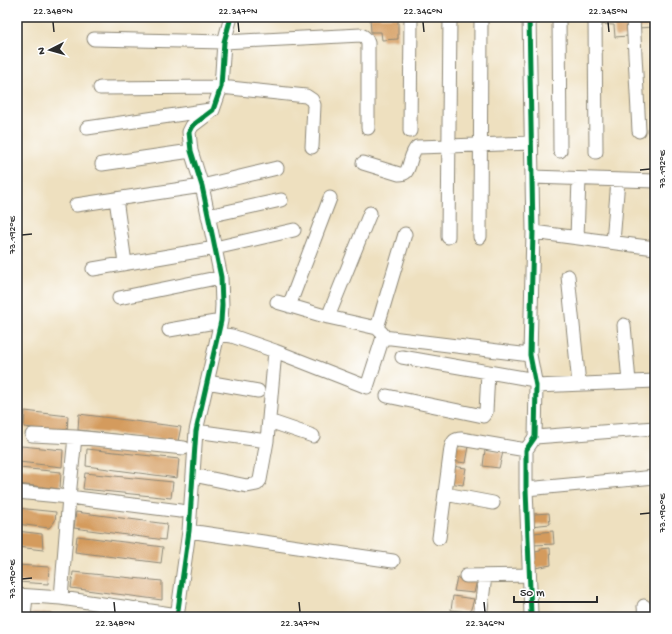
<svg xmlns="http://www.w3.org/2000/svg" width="672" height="634" viewBox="0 0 672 634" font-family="'Gochi Hand',sans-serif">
<rect width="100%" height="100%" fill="#fff"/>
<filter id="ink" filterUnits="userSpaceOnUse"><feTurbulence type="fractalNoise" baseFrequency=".025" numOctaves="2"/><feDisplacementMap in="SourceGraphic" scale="8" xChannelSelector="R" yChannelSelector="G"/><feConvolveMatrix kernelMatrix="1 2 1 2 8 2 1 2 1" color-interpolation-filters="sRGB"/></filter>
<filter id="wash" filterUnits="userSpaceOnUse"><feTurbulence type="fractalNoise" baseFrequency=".012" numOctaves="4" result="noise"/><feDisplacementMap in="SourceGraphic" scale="16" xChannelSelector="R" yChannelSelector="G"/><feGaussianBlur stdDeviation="0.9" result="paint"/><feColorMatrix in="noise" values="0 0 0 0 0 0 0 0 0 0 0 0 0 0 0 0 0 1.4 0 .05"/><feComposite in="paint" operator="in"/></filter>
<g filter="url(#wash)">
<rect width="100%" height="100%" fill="#eee0bf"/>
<g id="blocks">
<path fill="#d49b5d" d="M370,17H398V39L382,40L381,32H371Z
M598,17H627L628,36L615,37L614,25L598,24Z
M637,17H655V27L637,28Z
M25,411L68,416L67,432L24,427Z
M79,414L181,427L178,441L78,430Z
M456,445L469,446L466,463L451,461Z
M21,446L63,450L62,467L19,462Z
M87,449L179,459L177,478L86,466Z
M485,450L503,452L499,468L483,466Z
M452,466L466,468L463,485L449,483Z
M19,468L61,472L60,489L17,484Z
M85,473L173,482L171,498L83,489Z
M17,508L56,512L55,521L49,528L17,524Z
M76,512L167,524L165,540L74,528Z
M549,513L550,524L530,526L529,519H534V514Z
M17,531L42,534L43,550L17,547Z
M553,531L554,544L534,545V533Z
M77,536L163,547L161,563L75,552Z
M550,548L551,565L535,568L531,553L540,551V549Z
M17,565L49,567L48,584L17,582Z
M73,572L162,581V600L71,588Z
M457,578L477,580L474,593L454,591Z
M453,596L474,599L470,612L451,610Z
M32,613H52V617H32Z"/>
</g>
</g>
<g filter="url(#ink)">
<use href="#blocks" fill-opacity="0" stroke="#8c8675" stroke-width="1"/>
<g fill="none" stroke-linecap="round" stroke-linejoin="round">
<defs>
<path id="street" d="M529,17L533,232L530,355L536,386L535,437L526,450V489L531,614
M559,17L560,151
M595,17L596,152
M633,17L639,131
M94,39L224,42L361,35C366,37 367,39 368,43V128
M100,88L221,87L306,96L312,100L314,105L312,147
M87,128L210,110
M410,131L411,17
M363,163L399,174C402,174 404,174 406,172C411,165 410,154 417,147L449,146L531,143
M102,164L191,151
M532,177L655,181
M116,199L125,263
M76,205L202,186L277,168
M208,216L281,200
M533,232L655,248
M448,237L450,17
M480,237L481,17
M577,238L579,179
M613,242L618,180
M93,269L215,248L294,230
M568,276L579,384
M119,298L221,277
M277,302L328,317L377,328L382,333L383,337L530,355
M289,306L330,198
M328,317L370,213
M624,325L629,382
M377,328L405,234
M169,330L221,321
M218,334L232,336L275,351L367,387L383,337
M402,357L535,380
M207,382L258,391
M536,386L655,381
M387,396L483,416L486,412L488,372
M269,421L313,436
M196,431L267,441
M32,435L75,437L184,448
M535,437L655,428
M193,475L247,486L257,484L260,480L267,441L275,351
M526,489L655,477
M17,492L69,497L180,511
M445,494L493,503
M189,531L393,561
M439,538L451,448C453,441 455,439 461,439L526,450
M466,576L529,575
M17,595L61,598L178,615
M61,598L69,497L75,437
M644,606L645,617
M24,617L26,596
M177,617L189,531L196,431L221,321L222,305L221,277L202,186L191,151L189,132L192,126L213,110L221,87L224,42L231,17
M480,617L485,576"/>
</defs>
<use href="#street" stroke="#8c8675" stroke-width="15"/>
<use href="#street" stroke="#fff" stroke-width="13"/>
<defs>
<path id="cycleway" d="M529,17L533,232L530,355L536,386L535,437L526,450V489L531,614
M177,617L189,531L196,431L221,321L222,305L221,277L202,186L191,151L189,132L192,126L213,110L221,87L224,42L231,17"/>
</defs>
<use href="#cycleway" stroke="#fff" stroke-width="8"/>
<use href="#cycleway" stroke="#00873e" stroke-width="5"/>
</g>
</g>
<path fill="none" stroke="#2b2b2b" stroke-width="1.5" d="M53,22L54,32M238,22L239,32M423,22L424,32M608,22L609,32M640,170L650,169M22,235L32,234M640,514L650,513M22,579L32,578M114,602L115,612M299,602L300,612M484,602L485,612"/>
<rect width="672" height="634" fill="none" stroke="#fff" stroke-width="44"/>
<g transform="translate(50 50) rotate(264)" stroke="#ffffff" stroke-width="3" paint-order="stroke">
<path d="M0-3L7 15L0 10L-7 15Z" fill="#2b2b2b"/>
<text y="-6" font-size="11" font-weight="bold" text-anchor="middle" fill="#2b2b2b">N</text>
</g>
<path d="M514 596v6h83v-6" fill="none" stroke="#2b2b2b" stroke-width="2"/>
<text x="520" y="596" font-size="12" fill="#2b2b2b" stroke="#ffffff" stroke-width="3" paint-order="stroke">50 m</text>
<rect x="22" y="22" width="628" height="590" fill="none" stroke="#2b2b2b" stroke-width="1.5"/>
<g font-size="10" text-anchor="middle" fill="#2b2b2b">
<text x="53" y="14">22.348°N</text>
<text x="238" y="14">22.347°N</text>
<text x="423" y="14">22.346°N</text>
<text x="608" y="14">22.345°N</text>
<text transform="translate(661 169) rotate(-90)" y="4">73.192°E</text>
<text transform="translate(11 235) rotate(-90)" y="4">73.192°E</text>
<text transform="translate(661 513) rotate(-90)" y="4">73.190°E</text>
<text transform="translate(11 579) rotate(-90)" y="4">73.190°E</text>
<text x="115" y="626">22.348°N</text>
<text x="300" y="626">22.347°N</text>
<text x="485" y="626">22.346°N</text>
</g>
</svg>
